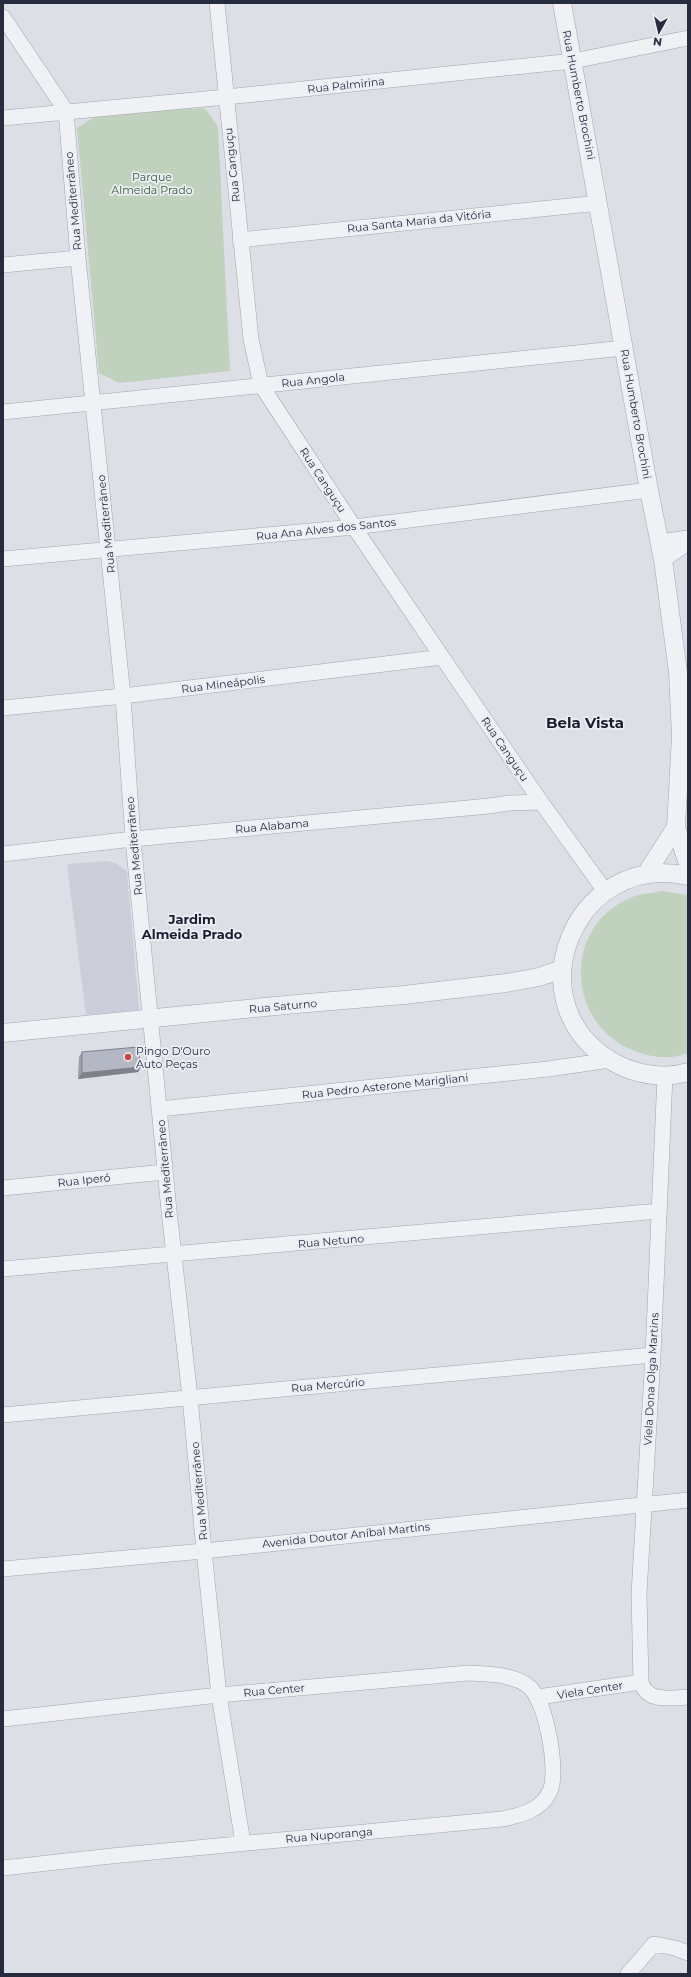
<svg xmlns="http://www.w3.org/2000/svg" width="691" height="1977" viewBox="0 0 691 1977" font-family="Montserrat,sans-serif">
<rect width="100%" height="100%" fill="#dddfe7"/>
<path fill="#cbced9" d="M107,861L115,863L127,871L139,1010L86,1015L67,864Z"/>
<path fill="#c0d1be" d="M205,108L218,127L230,371L119,383L99,373L77,128L99,114Z
M662,891L688,895V1053C673,1059 655,1058 640,1053C564,1029 560,923 635,896C643,893 654,893 662,891Z"/>
<g fill="none" stroke-linecap="round" stroke-linejoin="round">
<defs>
<path id="minor" d="M217,3L251,339L261,385L354,527L442,657L541,802L605,891
M3,17L66,111L78,258L123,696L133,839L169,1211L190,1397L204,1551L219,1695L243,1843
M3,118L226,97L573,61L688,38
M240,240L599,203
M3,265L78,258
M3,412L624,348
M660,542L688,538
M3,559L354,527L649,490
M663,560L688,543
M3,708L123,696L442,657
M3,854L133,839L489,806L510,803L541,802
M665,1075L653,1355L639,1594L641,1682C647,1703 671,1698 688,1697
M159,1109L548,1069L610,1060
M3,1188L165,1172
M3,1269L659,1211
M3,1415L653,1355
M3,1569L204,1551L688,1500
M538,1697L641,1682
M3,1719L219,1695L468,1673C488,1674 510,1674 527,1685C546,1697 559,1772 550,1791C541,1811 521,1815 502,1819L111,1856L3,1868
M628,1974L654,1944L675,1948L688,1953"/>
<path id="tertiary" d="M562,3L649,490L663,560L678,672L681,736L676,827L688,864
M646,874L676,827
M688,876C572,850 511,1009 617,1064C638,1075 665,1079 688,1072
M3,1033L296,1004L404,995L506,983L539,977L562,969"/>
</defs>
<use href="#minor" stroke="#a2a5b1" stroke-width="16"/>
<use href="#tertiary" stroke="#a2a5b1" stroke-width="19"/>
<use href="#minor" stroke="#f0f1f5" stroke-width="15"/>
<use href="#tertiary" stroke="#f0f1f5" stroke-width="18"/>
</g>
<path fill="#9b9ea9" d="M82,1052L141,1067L138,1072L78,1079L79,1057Z"/>
<path fill="#7e8189" d="M141,1067L138,1072L78,1079L82,1073Z"/>
<path fill="#b4b8c4" stroke="#7e8189" d="M138,1047L141,1067L82,1073V1052Z"/>
<circle fill="#cf413f" stroke="#eceef5" stroke-width="1.5" cx="128" cy="1057" r="4"/>
<g text-anchor="middle" dominant-baseline="central" stroke-width="3.5" stroke-linejoin="round" paint-order="stroke">
<g font-size="11" fill="#262b3e" stroke="#eceef5">
<text transform="translate(346 85) rotate(-6)">Rua Palmirina</text>
<text transform="translate(579 95) rotate(79)">Rua Humberto Brochini</text>
<text transform="translate(232 165) rotate(-96)">Rua Canguçu</text>
<text transform="translate(73 201) rotate(-95)">Rua Mediterrâneo</text>
<text transform="translate(419 221) rotate(-6)">Rua Santa Maria da Vitória</text>
<text transform="translate(313 380) rotate(-6)">Rua Angola</text>
<text transform="translate(636 414) rotate(80)">Rua Humberto Brochini</text>
<text transform="translate(323 480) rotate(57)">Rua Canguçu</text>
<text transform="translate(106 524) rotate(-96)">Rua Mediterrâneo</text>
<text transform="translate(326 529) rotate(-6)">Rua Ana Alves dos Santos</text>
<text transform="translate(223 684) rotate(-7)">Rua Mineápolis</text>
<text transform="translate(505 749) rotate(56)">Rua Canguçu</text>
<text transform="translate(272 826) rotate(-5)">Rua Alabama</text>
<text transform="translate(134 846) rotate(-95)">Rua Mediterrâneo</text>
<text transform="translate(283 1006) rotate(-5)">Rua Saturno</text>
<text transform="translate(385 1086) rotate(-6)">Rua Pedro Asterone Marigliani</text>
<text transform="translate(165 1169) rotate(-95)">Rua Mediterrâneo</text>
<text transform="translate(84 1180) rotate(-6)">Rua Iperó</text>
<text transform="translate(331 1241) rotate(-5)">Rua Netuno</text>
<text transform="translate(651 1379) rotate(-87)">Viela Dona Olga Martins</text>
<text transform="translate(328 1385) rotate(-5)">Rua Mercúrio</text>
<text transform="translate(199 1491) rotate(-95)">Rua Mediterrâneo</text>
<text transform="translate(346 1535) rotate(-6)">Avenida Doutor Aníbal Martins</text>
<text transform="translate(274 1690) rotate(-5)">Rua Center</text>
<text transform="translate(590 1690) rotate(-9)">Viela Center</text>
<text transform="translate(329 1835) rotate(-5)">Rua Nuporanga</text>
</g>
<g font-size="11" fill="#345a33" stroke="#eceef5">
<text x="152" y="177">Parque<tspan x="152" dy="13">Almeida Prado</tspan></text>
</g>
<g font-size="11" fill="#262b3e" stroke="#eceef5" text-anchor="start">
<text x="136" y="1051">Pingo D'Ouro<tspan x="136" dy="13">Auto Peças</tspan></text>
</g>
<g font-size="13" font-weight="bold" fill="#191d2e" stroke="#eceef5">
<text x="192" y="919">Jardim<tspan x="192" dy="15">Almeida Prado</tspan></text>
</g>
<g font-size="15" font-weight="bold" fill="#191d2e" stroke="#eceef5">
<text x="585" y="722">Bela Vista</text>
</g>
</g>
<rect width="691" height="1977" fill="none" stroke="#262b3e" stroke-width="8"/>
<g transform="translate(659 32) rotate(188)" stroke="#eceef5" stroke-width="3" paint-order="stroke">
<path d="M0-3L7 15L0 10L-7 15Z" fill="#262b3e"/>
<text y="-6" font-size="11" font-weight="bold" text-anchor="middle" fill="#262b3e">N</text>
</g>
</svg>
